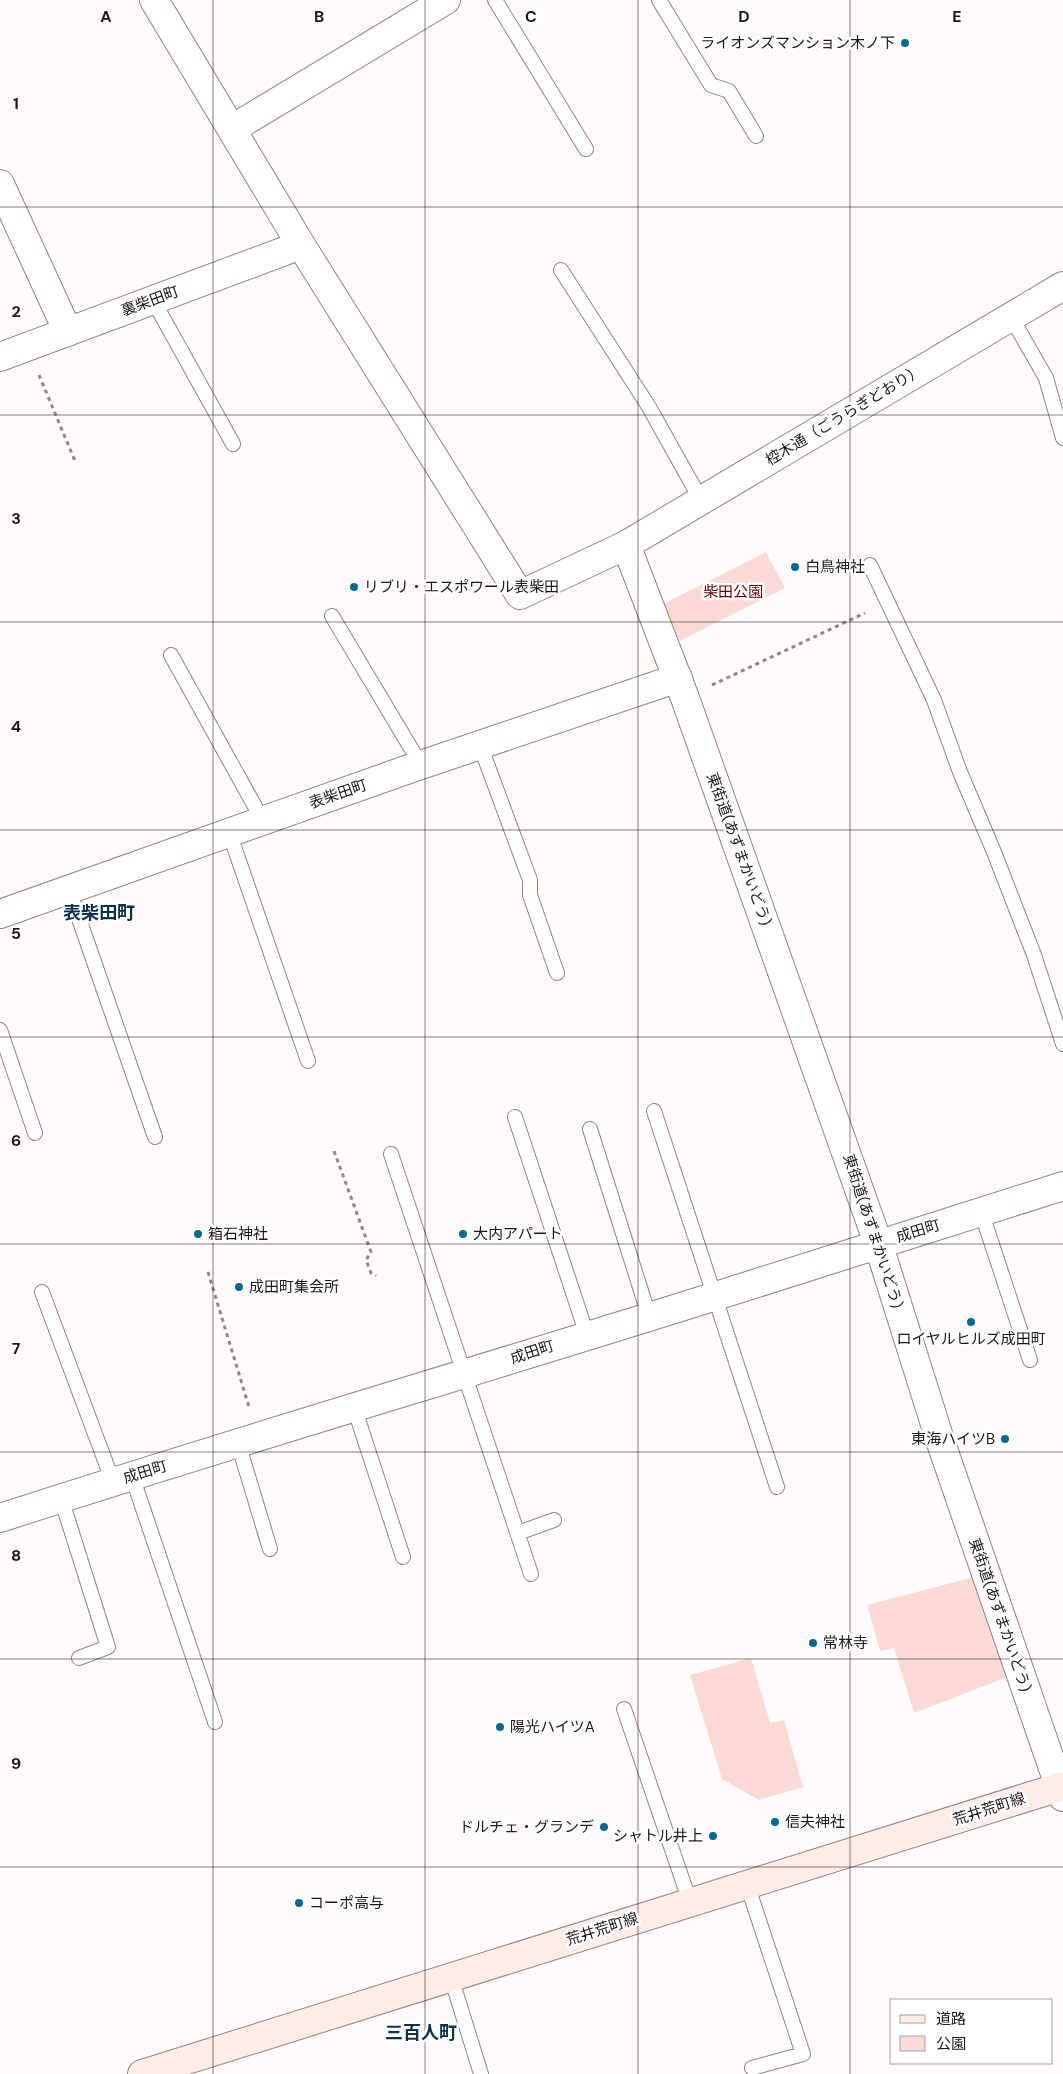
<svg xmlns="http://www.w3.org/2000/svg" width="1063" height="2074" viewBox="0 0 1063 2074" font-family="'DM Sans','Noto Sans JP',sans-serif">
<rect width="100%" height="100%" fill="#fefbfa"/>
<path fill="#fbdad5" d="M766,552L785,588L680,641L663,604Z
M978,1576L1010,1676L914,1713L894,1648L880,1651L867,1605Z
M751,1658L770,1723L784,1720L803,1787L759,1800L722,1779L690,1675Z"/>
<g fill="none" stroke-linecap="round" stroke-linejoin="round">
<defs>
<path id="service" d="M495,0L586,149
M659,0L711,85L729,91L756,136
M561,270L649,407L701,500
M153,300L233,444
M1011,317L1046,378L1063,438
M870,565L934,700L960,772L994,852L1034,955L1063,1044
M332,616L421,765
M171,655L263,821
M480,745L530,880V895L557,973
M229,832L308,1061
M69,890L155,1137
M0,1030L35,1133
M654,1111L777,1487
M515,1117L587,1335
M590,1129L649,1316
M391,1154L531,1574
M981,1211L1030,1360
M42,1292L113,1482
M354,1407L403,1557
M238,1443L270,1549
M132,1476L215,1722
M61,1498L108,1647L79,1658
M518,1533L554,1520
M624,1709L690,1902
M747,1884L803,2054L752,2068
M451,1977L481,2074"/>
<path id="minor" d="M154,0L301,245L520,595L626,545L1063,286
M0,184L68,332
M0,357L301,245
M626,545L685,698L878,1243L940,1440L1063,1797
M0,914L406,770L678,678
M0,1518C238,1441 478,1371 716,1296C832,1260 947,1222 1063,1186"/>
<path id="tertiary" d="M232,129L446,0"/>
<path id="secondary" d="M142,2074L1063,1786"/>
</defs>
<use href="#service" stroke="#91827f" stroke-width="16"/>
<use href="#minor" stroke="#91827f" stroke-width="30"/>
<use href="#tertiary" stroke="#91827f" stroke-width="30"/>
<use href="#secondary" stroke="#91827f" stroke-width="30"/>
<path stroke="#8d8988" stroke-width="3" stroke-dasharray="4 4" stroke-linecap="butt" d="M39,375L75,461
M712,685L865,613
M334,1151L371,1252L366,1260L371,1273L376,1276
M208,1272L249,1407"/>
<use href="#service" stroke="#fff" stroke-width="14"/>
<use href="#minor" stroke="#fff" stroke-width="28"/>
<use href="#tertiary" stroke="#fff" stroke-width="28"/>
<use href="#secondary" stroke="#feece9" stroke-width="28"/>
</g>
<path fill="none" stroke="#1d1716" stroke-width="1" stroke-opacity="0.55" d="M213,0V2074M425,0V2074M638,0V2074M850,0V2074M0,207H1063M0,415H1063M0,622H1063M0,830H1063M0,1037H1063M0,1244H1063M0,1452H1063M0,1659H1063M0,1867H1063"/>
<g fill="#046796" stroke="#fff" stroke-width="2">
<circle cx="905" cy="43" r="5"/>
<circle cx="795" cy="567" r="5"/>
<circle cx="354" cy="587" r="5"/>
<circle cx="198" cy="1234" r="5"/>
<circle cx="463" cy="1234" r="5"/>
<circle cx="239" cy="1287" r="5"/>
<circle cx="971" cy="1322" r="5"/>
<circle cx="1005" cy="1439" r="5"/>
<circle cx="813" cy="1643" r="5"/>
<circle cx="500" cy="1727" r="5"/>
<circle cx="775" cy="1822" r="5"/>
<circle cx="604" cy="1827" r="5"/>
<circle cx="713" cy="1836" r="5"/>
<circle cx="299" cy="1903" r="5"/>
</g>
<g text-anchor="middle" dominant-baseline="central" stroke-width="5" stroke-linejoin="round" paint-order="stroke">
<g font-size="15" fill="#1d1716" stroke="#fff" text-anchor="start">
<text x="895" y="43" text-anchor="end">ライオンズマンション木ノ下</text>
<text x="805" y="567">白鳥神社</text>
<text x="364" y="587">リブリ・エスポワール表柴田</text>
<text x="208" y="1234">箱石神社</text>
<text x="473" y="1234">大内アパート</text>
<text x="249" y="1287">成田町集会所</text>
<text x="971" y="1339" text-anchor="middle">ロイヤルヒルズ成田町</text>
<text x="995" y="1439" text-anchor="end">東海ハイツB</text>
<text x="823" y="1643">常林寺</text>
<text x="510" y="1727">陽光ハイツA</text>
<text x="785" y="1822">信夫神社</text>
<text x="594" y="1827" text-anchor="end">ドルチェ・グランデ</text>
<text x="703" y="1836" text-anchor="end">シャトル井上</text>
<text x="309" y="1903">コーポ高与</text>
</g>
<g font-size="15" fill="#1d1716" stroke="#fff">
<text transform="translate(150 301) rotate(-20)">裏柴田町</text>
<text transform="translate(844 415) rotate(-31)">椌木通（ごうらぎどおり）</text>
<text transform="translate(338 794) rotate(-19)">表柴田町</text>
<text transform="translate(739 849) rotate(70)">東街道(あずまかいどう)</text>
<text transform="translate(873 1231) rotate(72)">東街道(あずまかいどう)</text>
<text transform="translate(918 1231) rotate(-17)">成田町</text>
<text transform="translate(532 1352) rotate(-18)">成田町</text>
<text transform="translate(145 1472) rotate(-17)">成田町</text>
<text transform="translate(1000 1615) rotate(71)">東街道(あずまかいどう)</text>
<text transform="translate(989 1809) rotate(-18)">荒井荒町線</text>
<text transform="translate(602 1929) rotate(-18)">荒井荒町線</text>
</g>
<g font-size="15" fill="#610102" stroke="#fff">
<text x="733" y="592">柴田公園</text>
</g>
<g font-size="18" font-weight="bold" fill="#0a3249" stroke="#fff">
<text x="99" y="913">表柴田町</text>
<text x="421" y="2033">三百人町</text>
</g>
</g>
<g font-size="16" text-anchor="middle" font-weight="bold" fill="#1d1716" stroke="#fff" stroke-width="5" stroke-linejoin="round" paint-order="stroke">
<text x="106" y="22">A</text>
<text x="319" y="22">B</text>
<text x="531" y="22">C</text>
<text x="744" y="22">D</text>
<text x="957" y="22">E</text>
<text x="16" y="109">1</text>
<text x="16" y="317">2</text>
<text x="16" y="524">3</text>
<text x="16" y="732">4</text>
<text x="16" y="939">5</text>
<text x="16" y="1146">6</text>
<text x="16" y="1354">7</text>
<text x="16" y="1561">8</text>
<text x="16" y="1769">9</text>
</g>
<rect x="890" y="1999" width="162" height="65" fill="#ffffff" stroke="#a5a2a2"/>
<rect x="900" y="2015" width="25" height="8" fill="#feece9" stroke="#a5a2a2"/>
<text x="936" y="2024" font-size="15" fill="#1d1716">道路</text>
<rect x="900" y="2036" width="25" height="15" fill="#fbdad5" stroke="#a5a2a2"/>
<text x="936" y="2049" font-size="15" fill="#1d1716">公園</text>
</svg>
